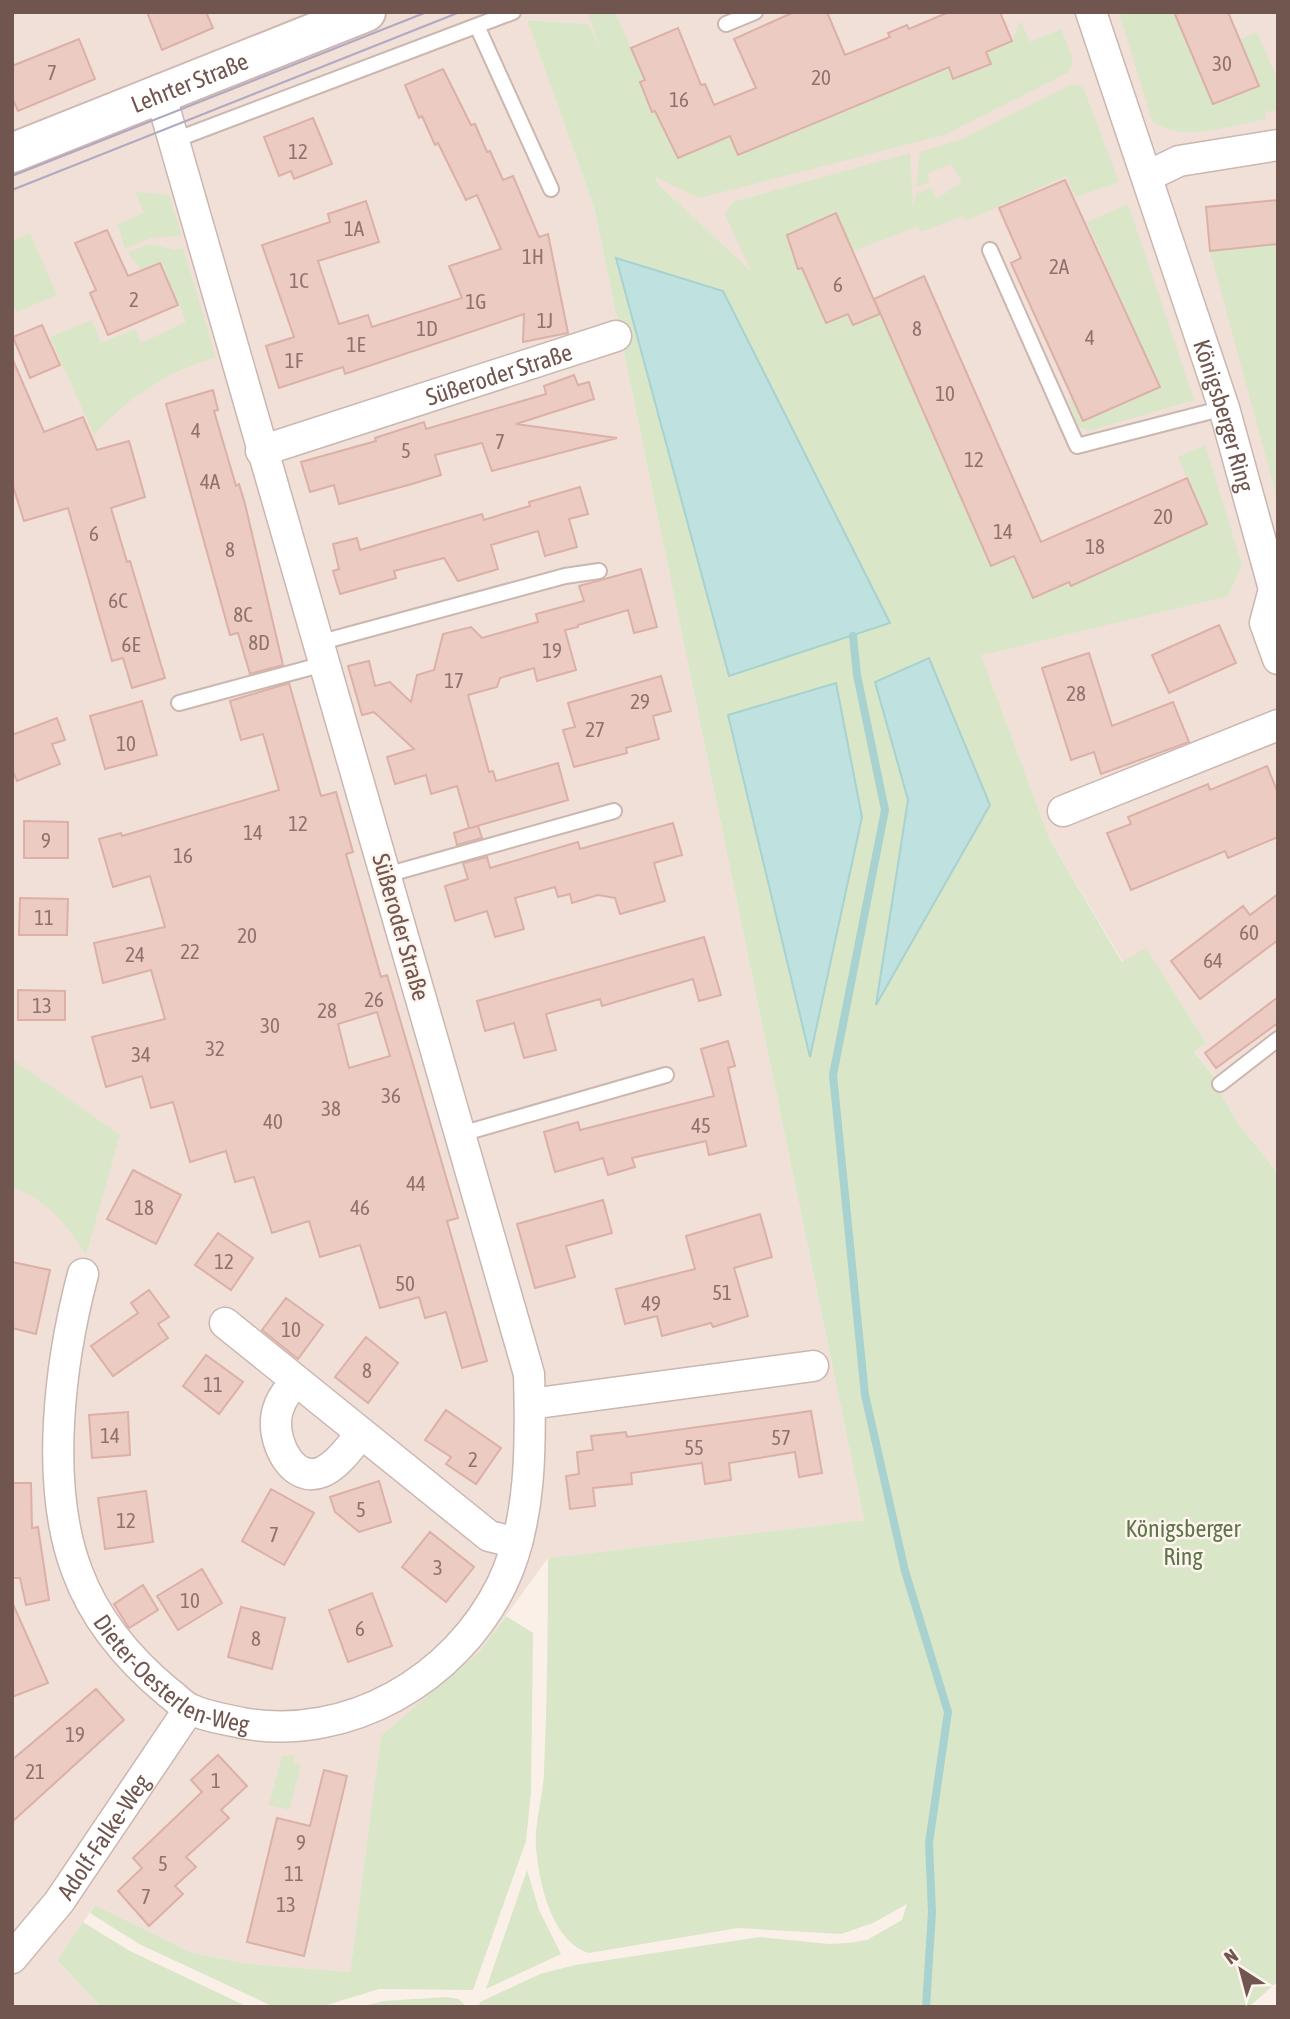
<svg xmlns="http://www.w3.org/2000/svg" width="1290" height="2019" viewBox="0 0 1290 2019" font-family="'Asap Condensed',sans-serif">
<rect width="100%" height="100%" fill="#faf0e8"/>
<path fill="#f0e0d8" d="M12,12H1278V1174L1238,1123L1221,1094L1219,1083L1194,1051L1206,1043L1146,949L1123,962L1050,840L884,396L658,184L589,24L527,20L594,207L864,1520L548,1558L480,1651L381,1737L350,1972L243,1963L190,1952L95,1905L57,1960L101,2007H12Z"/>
<path fill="#dae6c8" d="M588,12H615L645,80L640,82L667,138L729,132L739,154L949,67L954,79L990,64L986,52L1012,41L1021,21L1030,42L1061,29L1073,59L1069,72L944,135L699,198L655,177L658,184L751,271L725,214L733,202L910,153L913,209L916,194L931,188L937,199L962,182L951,164L928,173L929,183L916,187L920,152L962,139L1073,84L1083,87L1119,182L1076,197L1066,176L966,221L963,216L921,232L918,226L853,251L836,213L787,235L798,268H802L826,323L848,314L854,325L880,313L991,566L1014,556L1069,582L1072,586L1206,523L1178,457L1205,445L1242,565L1228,596L981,655L1050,840L1122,962L1146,948L1206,1043L1194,1052L1219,1083L1221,1094L1238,1123L1278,1174V1981L1249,2007H479L480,2002L540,1974L575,1965L760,1937L829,1944L848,1943L867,1940L902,1920L907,1904L873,1923L841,1934L738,1928L589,1953C551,1941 539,1882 536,1848C534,1824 543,1797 544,1773C547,1701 548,1630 548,1558L864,1520L594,207L527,20L589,24L600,49Z
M1119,12H1174L1213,104L1259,86L1239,40L1257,32L1278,81V110L1265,112L1266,119C1231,125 1183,144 1152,121Z
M135,192L169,195L182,236L150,238L125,249L118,224L144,213Z
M1128,204L1194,400L1089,431L1078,426L1068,399L1072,398L1083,421L1160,387L1087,222Z
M30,233L57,295L17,312L12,304V241Z
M149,244L175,250L183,248L216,357C166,372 129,397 94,435L50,337L92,320L101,343L135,329L141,343L186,322L161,261L141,270L128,253Z
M1278,244V502L1210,251Z
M12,1059L120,1135L86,1255C65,1223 50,1201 12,1188Z
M506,1616L533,1633L531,1792L526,1841L473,1990L379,1989L321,2007H274L139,1944L90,1913L95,1905L190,1952L243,1963L350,1972L381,1736L480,1651Z
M295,1755L293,1762L301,1765L289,1810L269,1805L282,1756Z
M527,1870L539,1910L561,1954L486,1989Z
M83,1922L128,1950L248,2007H101L57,1960Z
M447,1997L459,1999L466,2007H359L384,2001Z"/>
<path fill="#bfe1df" stroke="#a7d2d0" stroke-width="2" d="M616,258L723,291L890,623L729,676Z
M929,658L990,805L876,1005L908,800L875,682Z
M836,683L862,817L810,1057L728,715Z"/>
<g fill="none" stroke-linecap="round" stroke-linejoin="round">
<path stroke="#a7d2d0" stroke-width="8" d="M853,636L857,675L885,810L833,1075L865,1395L905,1571L948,1712L929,1843L932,1912L926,2007"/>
</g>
<path fill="#eccbc3" stroke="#dcb0a6" stroke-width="2" fill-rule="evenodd" d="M147,12H206L213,28L162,50Z
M794,12H827L845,55L890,37L888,33L907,25L909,29L949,12H1000L1012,41L986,52L991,64L953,79L949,67L738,155L730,136L678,158L655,111L652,112L640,82L645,80L631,48L678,28L701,85L705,84L714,105L756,88L734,39Z
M1174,12H1228L1259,86L1213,104Z
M79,39L95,79L18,111L12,98V66Z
M443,69L471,125L475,124L487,152L490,151L503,180L513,176L539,237L548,234L568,333L523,342L524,314L345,374L343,367L279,388L266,346L294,337L262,245L330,222L328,214L366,201L379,242L318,261L339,324L368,315L372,327L462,298L449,266L501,249L477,195L466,200L438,143L435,145L422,116L419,118L405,85Z
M313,118L332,164L294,179L291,171L279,176L264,137Z
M1065,180L1160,387L1083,421L1011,263L1021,258L999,208Z
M1278,200V244L1210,251L1206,207Z
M836,213L880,314L853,325L848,314L826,323L802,268L798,269L787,235Z
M107,230L128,276L160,263L178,305L108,335L90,293L96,290L75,243Z
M924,276L1041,542L1187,478L1207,524L1071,586L1069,582L1033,598L1014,556L991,566L874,299Z
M42,325L60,365L30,378L13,337Z
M12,358L44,432L83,417L97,450L129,441L145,497L111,508L127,562L130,561L165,678L132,688L123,658L112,661L68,508L24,521L12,483Z
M574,375L578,385L589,382L594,399L516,424L617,438L492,471L482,443L435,455L441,475L412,484L339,504L334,485L310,492L301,462L376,441L375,438L424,422L426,429L546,394L544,386Z
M213,390L218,410L214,411L236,486L239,484L245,504L283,665L250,674L238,633L230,635L166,404Z
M580,487L588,514L569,519L577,547L545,556L538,531L491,545L498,569L458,581L444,558L394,571L396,578L340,594L333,571L339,569L333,544L357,538L360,550L482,514L484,520L506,513L530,506L529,502Z
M641,569L657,627L634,633L628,610L578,625V627L565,630L576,670L537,681L534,668L500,678L497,687L468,695L489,772L493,771L496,781L558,763L568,800L470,828L478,826L482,838L457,845L454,833L469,828L457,786L431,794L426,775L395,784L387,757L414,749L374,712L362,715L348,666L369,661L375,686L390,682L411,702L417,675L434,670L443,634L471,627L482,638L538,622L536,614L584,601L579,586Z
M1219,625L1236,663L1169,693L1152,655Z
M1089,653L1112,726L1173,702L1189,742L1101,774L1094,752L1071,760L1042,668Z
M661,676L671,711L653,716L659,739L626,748L627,753L574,767L563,730L575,727L568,703Z
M289,683L321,796L336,792L353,852L346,854L381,977L387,975L458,1218L447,1221L487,1361L462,1368L446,1312L425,1318L419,1297L380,1308L360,1245L320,1257L309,1221L272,1233L254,1177L235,1182L226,1151L190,1162L173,1102L151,1108L142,1076L106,1087L92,1037L165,1019L151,970L103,983L94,943L165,927L150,876L113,887L99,839L121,833L122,836L279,790L263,734L241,740L230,701ZM377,1012L390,1056L349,1068L338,1024Z
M142,701L157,755L105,769L90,716Z
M57,718L65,740L52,744L60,764L17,781L12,770V735Z
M1267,766L1278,793V837L1228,858L1225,851L1131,890L1107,833L1131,824L1128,817L1208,784L1210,790Z
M24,821L68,822V858H24Z
M673,823L682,855L654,863L665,901L620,914L615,898L598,895L572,903L570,894L558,897L555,887L515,898L524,929L495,937L487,911L455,921L445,886L468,879L463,863L487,857L490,868L578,842L580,849Z
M1278,894V940L1200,999L1171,961L1243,906L1250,915Z
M20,898L68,899L67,935H19Z
M704,937L721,995L699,1001L693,979L602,1006L600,999L546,1014L556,1050L524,1058L514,1023L485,1031L477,1001Z
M18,990L65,991V1020H18Z
M1278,997V1023L1216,1068L1205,1053Z
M728,1041L735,1066L728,1068L746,1146L709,1155L706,1141L632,1158L635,1167L608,1175L603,1158L555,1172L544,1132L578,1122L580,1130L714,1096L701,1049Z
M133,1170L181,1195L156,1244L107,1219Z
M603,1200L612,1233L566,1246L575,1277L535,1288L517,1224Z
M760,1214L772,1257L734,1268L748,1316L713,1327L711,1323L662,1336L657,1316L625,1324L616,1289L695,1269L686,1236Z
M218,1233L253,1258L231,1290L195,1265Z
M12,1262L50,1270L36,1334L12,1328Z
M149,1290L169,1317L158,1324L168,1338L113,1376L91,1346L138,1313L131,1303Z
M286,1298L323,1325L298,1359L262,1330Z
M366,1337L398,1363L368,1403L335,1377Z
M206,1355L243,1382L219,1414L183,1386Z
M446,1410L501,1448L476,1484L446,1464L451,1457L425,1440Z
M811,1411L822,1473L799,1477L795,1452L729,1463L731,1480L705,1484L702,1463L631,1473L632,1484L593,1488L595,1506L570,1509L566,1476L579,1474L577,1452L593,1450L591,1436L626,1432L627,1437Z
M128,1412L130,1455L92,1458L89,1415Z
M379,1481L391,1522L359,1532L335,1512L330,1497Z
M12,1483H31L32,1528L38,1527L49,1600L26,1605L20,1578H12Z
M271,1489L314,1513L284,1565L242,1541Z
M146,1491L153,1542L105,1549L98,1498Z
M430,1532L474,1567L446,1602L402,1567Z
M202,1569L222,1603L178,1630L157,1596Z
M143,1585L158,1610L129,1628L114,1604Z
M372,1593L392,1646L348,1662L329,1610Z
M12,1602L48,1683L12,1697Z
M241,1607L285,1618L272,1669L228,1657Z
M96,1689L124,1720L12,1822V1760Z
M218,1755L247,1786L221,1810L229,1818L186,1857L196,1867L175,1886L183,1894L149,1926L118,1891L142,1868L133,1858L202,1792L191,1780Z
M324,1770L347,1776L304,1956L247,1942L277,1818L310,1826Z"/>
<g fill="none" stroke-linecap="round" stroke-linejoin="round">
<defs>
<path id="lane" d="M726,24L755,12
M477,26L551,189
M175,140L513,12
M990,250L1077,446L1224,408
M318,643L565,576L599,571
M179,703L324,664
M386,875L614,811
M1220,1084L1278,1039
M461,1134L666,1075"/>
<g id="street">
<path id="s1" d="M1091,12L1224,408L1274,589L1265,623L1278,659"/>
<path d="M1148,176L1179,161L1278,145"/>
<path id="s2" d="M261,451L616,336"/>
<path d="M1063,811L1278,725"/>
<path id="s3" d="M83,1274C60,1361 44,1484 77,1571C95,1620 129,1660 169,1693C176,1698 183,1706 190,1709C206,1717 225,1719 242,1723C348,1742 455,1680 502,1584C532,1522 531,1442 529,1374L160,93"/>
<path d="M225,1323L489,1536L517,1543"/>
<path d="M295,1381C286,1393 277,1404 276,1420C274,1444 293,1484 322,1472C338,1465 351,1446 361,1433"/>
<path d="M530,1404L813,1366"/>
<path id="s4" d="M12,1958L59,1902L189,1709"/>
</g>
<g id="secondary">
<path id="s5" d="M12,153L366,12"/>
</g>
</defs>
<use href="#lane" stroke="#cbb6b0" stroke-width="18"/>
<use href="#street" stroke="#cbb6b0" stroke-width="33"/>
<use href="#secondary" stroke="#cfb8b1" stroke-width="42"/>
<use href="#lane" stroke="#fff" stroke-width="14"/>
<use href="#street" stroke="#fff" stroke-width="30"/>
<use href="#secondary" stroke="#fff" stroke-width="38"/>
<path stroke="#b1a8c2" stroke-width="2" d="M12,176L427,12
M12,190L460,12"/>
</g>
<g text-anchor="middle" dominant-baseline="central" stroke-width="5" stroke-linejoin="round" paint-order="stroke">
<g font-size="21" fill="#90726c">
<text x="1222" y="63">30</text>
<text x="52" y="72">7</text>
<text x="821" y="77">20</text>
<text x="679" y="99">16</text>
<text x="298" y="151">12</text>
<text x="354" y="228">1A</text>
<text x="533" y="256">1H</text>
<text x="1059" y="266">2A</text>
<text x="299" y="280">1C</text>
<text x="838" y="284">6</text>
<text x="134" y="299">2</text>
<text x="476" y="301">1G</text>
<text x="545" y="320">1J</text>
<text x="427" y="328">1D</text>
<text x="917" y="328">8</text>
<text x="1090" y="337">4</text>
<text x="356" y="344">1E</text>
<text x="294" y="360">1F</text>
<text x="945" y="393">10</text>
<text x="196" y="430">4</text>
<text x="500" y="441">7</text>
<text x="406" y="450">5</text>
<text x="974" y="459">12</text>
<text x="210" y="481">4A</text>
<text x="1163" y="516">20</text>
<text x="1003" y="531">14</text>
<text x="94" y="533">6</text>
<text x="1095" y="546">18</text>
<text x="230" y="549">8</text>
<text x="118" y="600">6C</text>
<text x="243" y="614">8C</text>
<text x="259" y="642">8D</text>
<text x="131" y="644">6E</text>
<text x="552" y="650">19</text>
<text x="454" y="680">17</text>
<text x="1076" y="693">28</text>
<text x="640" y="701">29</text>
<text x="595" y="729">27</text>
<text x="126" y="743">10</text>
<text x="298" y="823">12</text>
<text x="253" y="832">14</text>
<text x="46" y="840">9</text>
<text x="183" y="855">16</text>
<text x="44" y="917">11</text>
<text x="1249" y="932">60</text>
<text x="247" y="935">20</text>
<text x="190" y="951">22</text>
<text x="135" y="954">24</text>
<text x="1213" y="960">64</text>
<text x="374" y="999">26</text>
<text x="42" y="1005">13</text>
<text x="327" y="1010">28</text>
<text x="270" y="1025">30</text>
<text x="215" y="1048">32</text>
<text x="141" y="1054">34</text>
<text x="391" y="1095">36</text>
<text x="331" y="1108">38</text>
<text x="273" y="1121">40</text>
<text x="701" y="1125">45</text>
<text x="416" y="1183">44</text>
<text x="144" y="1207">18</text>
<text x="360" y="1207">46</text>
<text x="224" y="1261">12</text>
<text x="405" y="1283">50</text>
<text x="722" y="1292">51</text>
<text x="651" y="1303">49</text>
<text x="291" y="1329">10</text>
<text x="367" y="1370">8</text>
<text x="213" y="1384">11</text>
<text x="110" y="1435">14</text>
<text x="781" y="1437">57</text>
<text x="694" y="1447">55</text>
<text x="473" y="1459">2</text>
<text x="361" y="1509">5</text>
<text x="126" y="1520">12</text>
<text x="274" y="1534">7</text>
<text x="438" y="1567">3</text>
<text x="190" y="1600">10</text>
<text x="360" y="1628">6</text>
<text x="256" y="1638">8</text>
<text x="75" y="1734">19</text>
<text x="35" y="1771">21</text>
<text x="216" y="1780">1</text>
<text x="301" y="1842">9</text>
<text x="163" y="1863">5</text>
<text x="294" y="1873">11</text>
<text x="146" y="1896">7</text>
<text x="286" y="1904">13</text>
</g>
<g font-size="24" fill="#71554f" stroke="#fdf4ee">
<text stroke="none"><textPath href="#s5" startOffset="191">Lehrter Straße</textPath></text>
<text stroke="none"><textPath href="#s2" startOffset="250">Süßeroder Straße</textPath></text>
<text stroke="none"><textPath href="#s1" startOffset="425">Königsberger Ring</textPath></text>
<text transform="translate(401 927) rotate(74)">Süßeroder Straße</text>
<text stroke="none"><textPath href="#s3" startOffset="448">Dieter-Oesterlen-Weg</textPath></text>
<text stroke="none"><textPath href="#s4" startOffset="152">Adolf-Falke-Weg</textPath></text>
</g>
<g font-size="24" fill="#5e7549" stroke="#fdf4ee">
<text x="1183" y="1528">Königsberger<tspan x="1183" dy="28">Ring</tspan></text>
</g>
</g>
<rect width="1290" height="2019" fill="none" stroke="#71554f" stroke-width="28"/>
<g transform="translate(1241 1970) rotate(324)" stroke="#fdf4ee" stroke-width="5" paint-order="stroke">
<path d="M0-5L12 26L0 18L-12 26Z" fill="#71554f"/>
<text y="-10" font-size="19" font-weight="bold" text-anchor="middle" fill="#71554f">N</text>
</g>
</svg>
